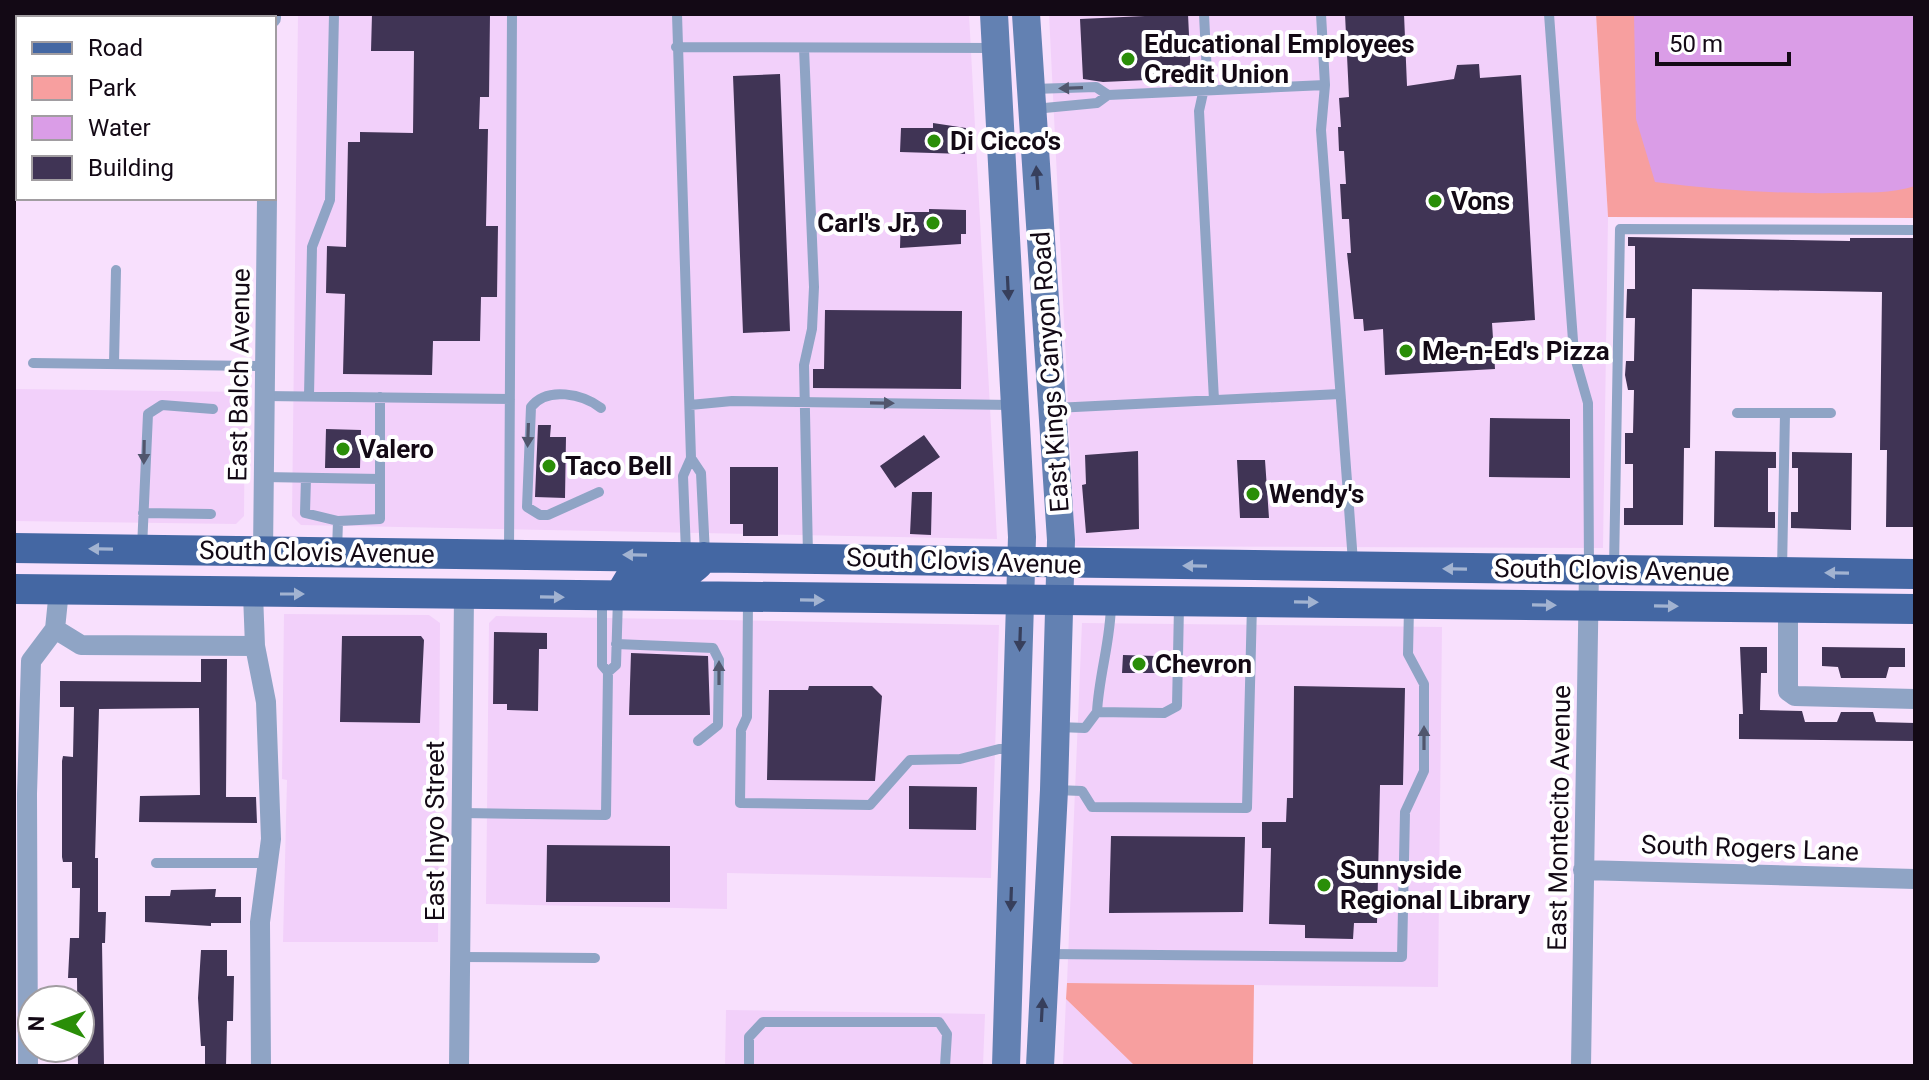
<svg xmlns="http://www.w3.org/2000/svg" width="1929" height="1080" viewBox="0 0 1929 1080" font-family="Roboto,sans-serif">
<rect width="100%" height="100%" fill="#f8e0fd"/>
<path fill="#f2d0fa" d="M298,14H969L997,539L301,525L292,516Z
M1049,14H1596L1608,217L1603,548L1075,546Z
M14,389L245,392L244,516L236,524L14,521Z
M284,614L429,615L440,623L438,942H283L287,780L282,779Z
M496,616L999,625L991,878L727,873V909L486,904L489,623Z
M1082,623L1442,627L1438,987L1067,983Z
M1066,999L1135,1066H1063Z
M726,1010L985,1014L983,1066H725Z"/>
<path fill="#f79f9f" d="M1596,14H1915V218L1608,217Z
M1067,983L1254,985L1253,1066H1135L1066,999Z"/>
<path fill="#da9de7" d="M1634,14H1915V186C1891,194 1866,192 1841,193C1779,194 1718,190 1655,182L1636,119Z"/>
<path fill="#403455" d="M372,14H490L489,97H480L479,129H488L486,226H498L497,297H481L480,341H433L432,375L343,374L345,294L326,293L327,246L346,247L348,142H360V132L413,133L414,51H371Z
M1188,14L1191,78L1103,82L1083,79L1080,19Z
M1345,14H1404L1407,86L1454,79L1457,65L1479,64L1480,78L1521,75L1535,320L1492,323L1495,369L1385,375L1383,329L1364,331L1363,319H1354L1347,253H1351L1349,219H1342L1340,184H1346L1344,151H1339L1338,127H1341L1339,98L1349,97Z
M780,74L790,331L743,333L733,76Z
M933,123L966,128L965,154L900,152L901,128H933Z
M929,209L966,210V234H961V244L900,248L901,212H929Z
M1628,237L1850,241V238H1915V527H1886L1887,450H1880L1882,292L1692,289L1690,448H1684L1683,525H1624V508H1633V464H1625V433H1633L1634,390H1628L1625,375L1626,361H1634L1635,318H1626L1627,289H1635V246H1628Z
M825,310L962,311L961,389L813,388V369H824Z
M1490,418L1570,419V478L1489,477Z
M538,425H551L550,437H566L565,498L535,497Z
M326,429L361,430L360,468H325Z
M924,435L940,457L895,488L880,466Z
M1138,451L1139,529L1086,533L1082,485L1086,484L1085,455Z
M1715,451L1776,452V468H1768V512H1775V528L1714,527Z
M1792,452L1852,453L1851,530L1791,528V512H1798V468H1792Z
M1237,460H1265L1269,518H1240Z
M730,467H778V536H743V524H730Z
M912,492H932L931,535L910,534Z
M494,632L547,633V649H539L538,711L507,710V704H493Z
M342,636H421L424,640L420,723L340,722Z
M1740,647H1767V673H1761L1760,710L1802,711L1805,722H1837L1841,712H1873L1876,722L1915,723V741L1739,739V714H1743Z
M1822,647L1905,648V667H1889L1886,678H1841L1838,667L1822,666Z
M631,653L708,656L710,715H629Z
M1123,655L1156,656L1155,673H1122Z
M201,659H227L226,797H256L257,823L139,822L140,796L200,795L199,708L99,709L95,858H98V912H106L105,943H102L104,1066H78L77,978H68L70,938H79L80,888H72V862H63L62,857V761L63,756L73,757L74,707H60V681L201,682Z
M809,686H872L882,696L875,781L767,780L769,690H808Z
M1294,686L1405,688L1403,785H1380L1377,923H1354L1353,939L1305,938V925L1269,924L1271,848H1262V822H1286L1287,798H1293Z
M909,786L977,787L976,830L909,829Z
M1111,836L1245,837L1243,912L1109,913Z
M547,845L670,846V902H546Z
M216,889L215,897H241V923H211V926L145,922V896H170L171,890Z
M201,950H227V976H234L233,1021H227L226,1066H205V1046H201L198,998Z"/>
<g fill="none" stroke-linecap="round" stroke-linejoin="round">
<path stroke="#8fa4c5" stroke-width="10" d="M677,14L691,458
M1204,14L1207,75L1199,111L1214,400
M1321,14L1325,85L1321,130L1353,562
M1549,14L1574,354L1588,403L1589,568
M45,18V14
M676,47L994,48
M804,48L814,287L812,329L804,365L808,555
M1033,89L1096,87L1108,95
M1034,109L1097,103L1108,95L1325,85
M33,363L265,366
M114,363L116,270
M265,396L510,399
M309,396L312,247L330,200L334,14
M690,405L732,401L1012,405
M1055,408L1340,394
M1737,413H1785L1782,570
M1785,413H1831
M264,477L380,479
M306,478L305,513L338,521
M599,492L548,515H540L527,507L531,407C547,386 583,394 601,408
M143,513L211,514
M142,548L148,414L162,405L213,409
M337,551L338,521L380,519V397
M509,552L512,14
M686,552L683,476L691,458L701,473L705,554
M1614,568L1620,229L1915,230
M602,600V665L608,672L616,665L618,598
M748,601L747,717L741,730L740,803L870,805L910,760L960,759L999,749H1015
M616,644L713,648L719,660L718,725L698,741
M1097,712C1099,674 1111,640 1111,603
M1058,727L1085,728L1097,712L1164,713L1177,706L1179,606
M1056,790L1082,791L1092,807L1247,808L1252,604
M462,813L606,815L608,672
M156,863H268
M1047,954L1402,957L1405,812L1424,771V684L1408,654L1409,608
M460,957L595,958
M749,1066V1037L763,1022H939L947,1034L945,1066"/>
<path stroke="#8fa4c5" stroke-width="20" d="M271,18V14
M263,552L267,198
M253,594L255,646
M1788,607V691L1795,696L1915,699
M55,629L81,645L255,646L266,702L271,839L260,922L261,1066
M1583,870L1915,879
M28,1066L27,794L31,661L55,629L59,590
M459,1066L464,596
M1581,1066L1589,570"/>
<path stroke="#6381b2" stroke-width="28" d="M994,14L1022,537L1006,1066
M1026,14L1061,540L1054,790L1040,1066"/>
<path stroke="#4467a3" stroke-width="30" d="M14,548L1915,574
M14,589L1915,609
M621,593L630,578C661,577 684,584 704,557"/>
</g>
<defs><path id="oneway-solid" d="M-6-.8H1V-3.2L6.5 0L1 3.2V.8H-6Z" transform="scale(2)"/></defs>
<g fill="#51566d">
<use href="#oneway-solid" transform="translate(1071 88) rotate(178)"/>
<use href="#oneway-solid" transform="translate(882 403) rotate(1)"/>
<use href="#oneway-solid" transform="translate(528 435) rotate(92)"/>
<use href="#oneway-solid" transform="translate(144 452) rotate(91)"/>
<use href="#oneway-solid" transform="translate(719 673) rotate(-90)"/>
<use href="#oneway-solid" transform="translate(1424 738) rotate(-90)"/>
</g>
<g fill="#373f5c">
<use href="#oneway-solid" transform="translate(1037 178) rotate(-94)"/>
<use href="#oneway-solid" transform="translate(1008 288) rotate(87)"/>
<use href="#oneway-solid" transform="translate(1020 639) rotate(92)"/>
<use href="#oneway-solid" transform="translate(1011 899) rotate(92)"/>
<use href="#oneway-solid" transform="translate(1042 1010) rotate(-87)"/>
</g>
<g fill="#a2b3d1">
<use href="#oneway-solid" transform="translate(101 549) rotate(-179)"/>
<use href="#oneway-solid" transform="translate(635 555) rotate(-179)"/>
<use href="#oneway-solid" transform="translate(1195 566) rotate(-179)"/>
<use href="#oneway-solid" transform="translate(1455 569) rotate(-179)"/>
<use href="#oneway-solid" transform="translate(1837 573) rotate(-179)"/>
<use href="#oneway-solid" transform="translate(292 594)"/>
<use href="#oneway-solid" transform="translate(552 597) rotate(1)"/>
<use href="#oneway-solid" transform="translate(812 600) rotate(1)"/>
<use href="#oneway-solid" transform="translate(1306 602) rotate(1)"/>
<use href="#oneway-solid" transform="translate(1544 605) rotate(1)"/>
<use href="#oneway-solid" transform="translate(1666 606) rotate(1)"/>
</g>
<g fill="#2a8e08" stroke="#fff" stroke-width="3">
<circle cx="1128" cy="59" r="8"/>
<circle cx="934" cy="141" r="8"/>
<circle cx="1435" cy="201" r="8"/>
<circle cx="933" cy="223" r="8"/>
<circle cx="1406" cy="351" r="8"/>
<circle cx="343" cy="449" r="8"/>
<circle cx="549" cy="466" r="8"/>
<circle cx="1253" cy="494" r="8"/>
<circle cx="1139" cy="664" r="8"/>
<circle cx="1324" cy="885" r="8"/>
</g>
<g text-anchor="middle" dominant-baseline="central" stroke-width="8" stroke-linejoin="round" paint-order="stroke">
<g font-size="26" font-weight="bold" fill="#130915" stroke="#fff" text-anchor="start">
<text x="1144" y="44">Educational Employees<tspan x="1144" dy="30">Credit Union</tspan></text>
<text x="950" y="141">Di Cicco's</text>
<text x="1451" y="201">Vons</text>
<text x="917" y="223" text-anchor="end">Carl's Jr.</text>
<text x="1422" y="351">Me-n-Ed's Pizza</text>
<text x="359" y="449">Valero</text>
<text x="565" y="466">Taco Bell</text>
<text x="1269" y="494">Wendy's</text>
<text x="1155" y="664">Chevron</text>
<text x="1340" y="870">Sunnyside<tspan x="1340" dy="30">Regional Library</tspan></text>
</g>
<g font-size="26" fill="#130915" stroke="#fff">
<text transform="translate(1050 372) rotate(-94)">East Kings Canyon Road</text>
<text transform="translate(239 375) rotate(-89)">East Balch Avenue</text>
<text transform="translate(317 552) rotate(1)">South Clovis Avenue</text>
<text transform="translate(964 561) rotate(2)">South Clovis Avenue</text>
<text transform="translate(1612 570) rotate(1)">South Clovis Avenue</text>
<text transform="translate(1559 818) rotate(-89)">East Montecito Avenue</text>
<text transform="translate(435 831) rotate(-90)">East Inyo Street</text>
<text transform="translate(1750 848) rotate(2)">South Rogers Lane</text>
</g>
</g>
<rect width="1929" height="1080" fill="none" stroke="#130915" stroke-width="32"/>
<rect x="16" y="16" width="260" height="184" fill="#ffffff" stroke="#a19da1" stroke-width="2"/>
<rect x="32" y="42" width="40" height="12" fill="#4467a3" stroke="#a19da1" stroke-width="2"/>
<text x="88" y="56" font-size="24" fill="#130915">Road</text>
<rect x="32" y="76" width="40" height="24" fill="#f79f9f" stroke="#a19da1" stroke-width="2"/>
<text x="88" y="96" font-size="24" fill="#130915">Park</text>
<rect x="32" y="116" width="40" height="24" fill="#da9de7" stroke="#a19da1" stroke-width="2"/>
<text x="88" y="136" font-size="24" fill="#130915">Water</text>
<rect x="32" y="156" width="40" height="24" fill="#403455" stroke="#a19da1" stroke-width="2"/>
<text x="88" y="176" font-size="24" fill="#130915">Building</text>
<g transform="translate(56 1024) rotate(271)"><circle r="38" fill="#ffffff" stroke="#a19da1" stroke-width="2"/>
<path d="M0-6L14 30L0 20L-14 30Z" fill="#2a8e08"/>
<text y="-12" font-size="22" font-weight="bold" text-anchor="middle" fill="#130915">N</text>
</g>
<path d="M1657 52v12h132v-12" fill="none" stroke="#130915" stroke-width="4"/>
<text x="1669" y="52" font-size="24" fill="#130915" stroke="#ffffff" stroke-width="6" paint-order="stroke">50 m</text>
</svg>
